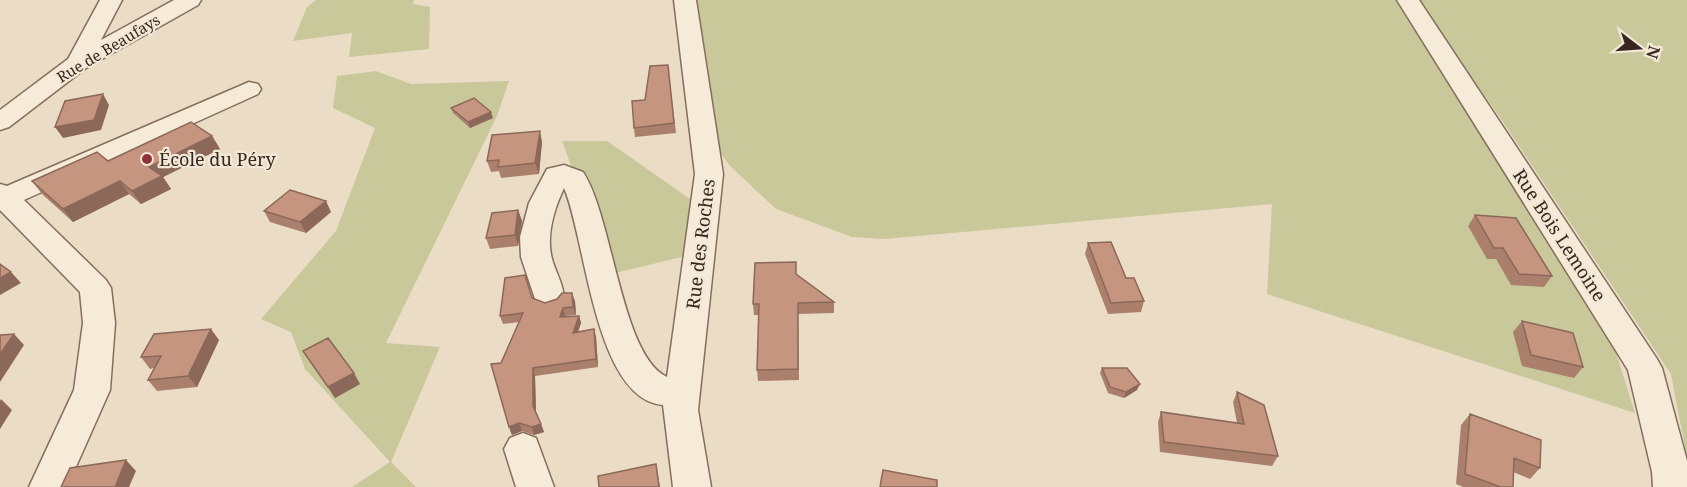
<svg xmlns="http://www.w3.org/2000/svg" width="1687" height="487" viewBox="0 0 1687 487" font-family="'Noto Serif',serif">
<rect width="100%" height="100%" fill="#ebdcc6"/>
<path fill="#c8c89b" d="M316,0H414L413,4L430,7L429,49L349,57L352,33L293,41L307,7Z
M694,0H1400L1606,321L1635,413L1267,294L1272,204L885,239L852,237L776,209L730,166L710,139Z
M1420,0H1687V458L1671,374L1501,119L1430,18Z
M376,71L411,84L509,81L497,116L386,343L440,347L391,462L416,487H352L390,462L305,369L291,332L261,319L336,231L375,128L333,108L337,76Z
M562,141H607L696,203L690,255L611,274Z"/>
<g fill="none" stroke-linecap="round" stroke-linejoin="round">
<defs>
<path id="minor" d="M100,0H122L101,40L174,0H201L198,5L86,68L9,127L0,130V110L68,59Z
M674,0H696L723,174L698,410L711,487H673L663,405C594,399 586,238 564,188C554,209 546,236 552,259C555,270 561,280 563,291L564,297L559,305L548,309L537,305L521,257L520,237L529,203L547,169L564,165L583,172C613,217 621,356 667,377L695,174Z
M1397,0H1419L1657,359L1662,368L1687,461V487H1653L1652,472L1628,370Z
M249,82L258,84L261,89L258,94L24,200L106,280L111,288L115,323L110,390L67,487H29L74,390L83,323L80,292L0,210V184L7,186Z
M523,433L536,438L554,487H516L504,449L510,438Z"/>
</defs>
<use href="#minor" stroke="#856e5d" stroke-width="3"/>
<use href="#minor" fill="#f6ead9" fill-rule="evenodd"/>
</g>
<path fill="#aa806d" d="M668,65L676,133L635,137L634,128L645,100Z
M451,108L493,118L470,128L453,113Z
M212,136L220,149L163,177L171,189L141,204L129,194L73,222L42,194L32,181L108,161Z
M542,142L539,174L501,178L499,171L491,172L487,161Z
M518,210L522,221L518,246L490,249L486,238Z
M264,211L331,212L306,233L270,222Z
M1475,215L1552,276L1544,287L1511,285L1496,259H1487L1468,226Z
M1088,243L1126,278L1144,301L1141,312L1108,314L1085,254Z
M797,275L834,302V313L798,314L799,380L758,381L757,370L759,315H754L753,304Z
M532,298L545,303L575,301L576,315L565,316H579L581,323L578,332L594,329L596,337L598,367L535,376L536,412L544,432L534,435L522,431L512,435L509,427L501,363L519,322L503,324L500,316Z
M1522,321L1583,367L1574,378L1522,366L1513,332Z
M219,340L197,387L157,391L148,380L154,368L150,369L141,357Z
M303,351L360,384L335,398Z
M1102,368L1137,390L1124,398L1108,393L1100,373Z
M1237,392L1278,456L1272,466L1160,452L1158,422L1161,412L1237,423L1233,402Z
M1470,414L1540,468L1530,479L1513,472V487H1463L1456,484L1461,425Z"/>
<path fill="#8b6859" d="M103,94L109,105L101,130L63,138L55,127Z
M491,112L493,118L470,128L468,122Z
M540,131L542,142L539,174L535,163Z
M212,136L220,149L163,177L171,189L141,204L132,191L149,167Z
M120,181L129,194L73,222L63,209Z
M326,201L331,212L306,233L300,222Z
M518,210L522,221L518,246L515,235Z
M11,272L21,283L0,295V278Z
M572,293L575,301L576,315L573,307Z
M563,308L565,316L560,317Z
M579,316L581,323L575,340L573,333Z
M211,329L219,340L197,387L188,376Z
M594,329L596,337L598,367L596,359Z
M14,334L24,345L0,382V354Z
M533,368L535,376L536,413L533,406Z
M354,373L360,384L335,398L328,387Z
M1140,384L1137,390L1124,398L1126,392Z
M1,399L12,410L0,429V401Z
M519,423L522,431L512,435L509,427Z
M541,424L544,432L534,435L532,427Z
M126,460L136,471L129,487H115Z
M656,464L658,475L660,487H659Z"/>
<path fill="#c6957f" stroke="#8b6859" stroke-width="1.5" d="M668,65L674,123L634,128L632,101L645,100L650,66Z
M103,94L94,120L55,127L65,101Z
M474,98L491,112L468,122L451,108Z
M191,122L212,136L149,167L162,176L132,191L120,181L63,209L32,181L97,152L108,161Z
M540,131L535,163L498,167L499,160L487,161L492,135Z
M290,190L326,201L300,222L264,211Z
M518,210L515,235L486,238L492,213Z
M1475,215L1516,218L1552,276L1519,274L1503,248H1494Z
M1111,242L1126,278H1134L1144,301L1111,303L1088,243Z
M796,262V274L834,302L798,303V369L757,370L759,304H753L755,263Z
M0,264L11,272L0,278Z
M525,275L532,298L545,303L557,299L562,293H572L573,307L563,308L560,317L579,316L573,333L594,329L596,359L533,368V406L541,424L532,427L519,423L509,427L491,364L501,363L523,313L500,316L505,278Z
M1522,321L1573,333L1583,367L1531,355Z
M211,329L188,376L148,380L161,356L141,357L154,334Z
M14,334L0,354V335Z
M328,338L354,373L328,387L303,351Z
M1102,368H1127L1140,384L1126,392L1110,387Z
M1237,392L1264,405L1278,456L1164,442L1161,412L1244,424Z
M1470,414L1541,440L1540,468L1514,458L1513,487H1501L1465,474Z
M126,460L115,487H61L70,468Z
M656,464L659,487H599L598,476Z
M883,470L937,480V487H880Z"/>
<circle fill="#8f323d" stroke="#f3e7d5" stroke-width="2" cx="147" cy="159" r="6"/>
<g text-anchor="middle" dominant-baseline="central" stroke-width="4.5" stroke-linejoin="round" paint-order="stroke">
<g font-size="15" fill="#362820" stroke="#f3e7d5">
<text transform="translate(108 48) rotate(-31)">Rue de Beaufays</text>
</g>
<g font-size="18" fill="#362820" stroke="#f3e7d5" text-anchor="start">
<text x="159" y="159">École du Péry</text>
</g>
<g font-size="18" fill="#362820" stroke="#f3e7d5">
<text transform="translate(1560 235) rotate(57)">Rue Bois Lemoine</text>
<text transform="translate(700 244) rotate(-83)">Rue des Roches</text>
</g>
</g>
<g transform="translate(1639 48) rotate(107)" stroke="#f3e7d5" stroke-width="4.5" paint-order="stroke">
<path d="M0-4.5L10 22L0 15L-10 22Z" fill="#362820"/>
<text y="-9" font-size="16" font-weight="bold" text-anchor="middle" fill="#362820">N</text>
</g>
</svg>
